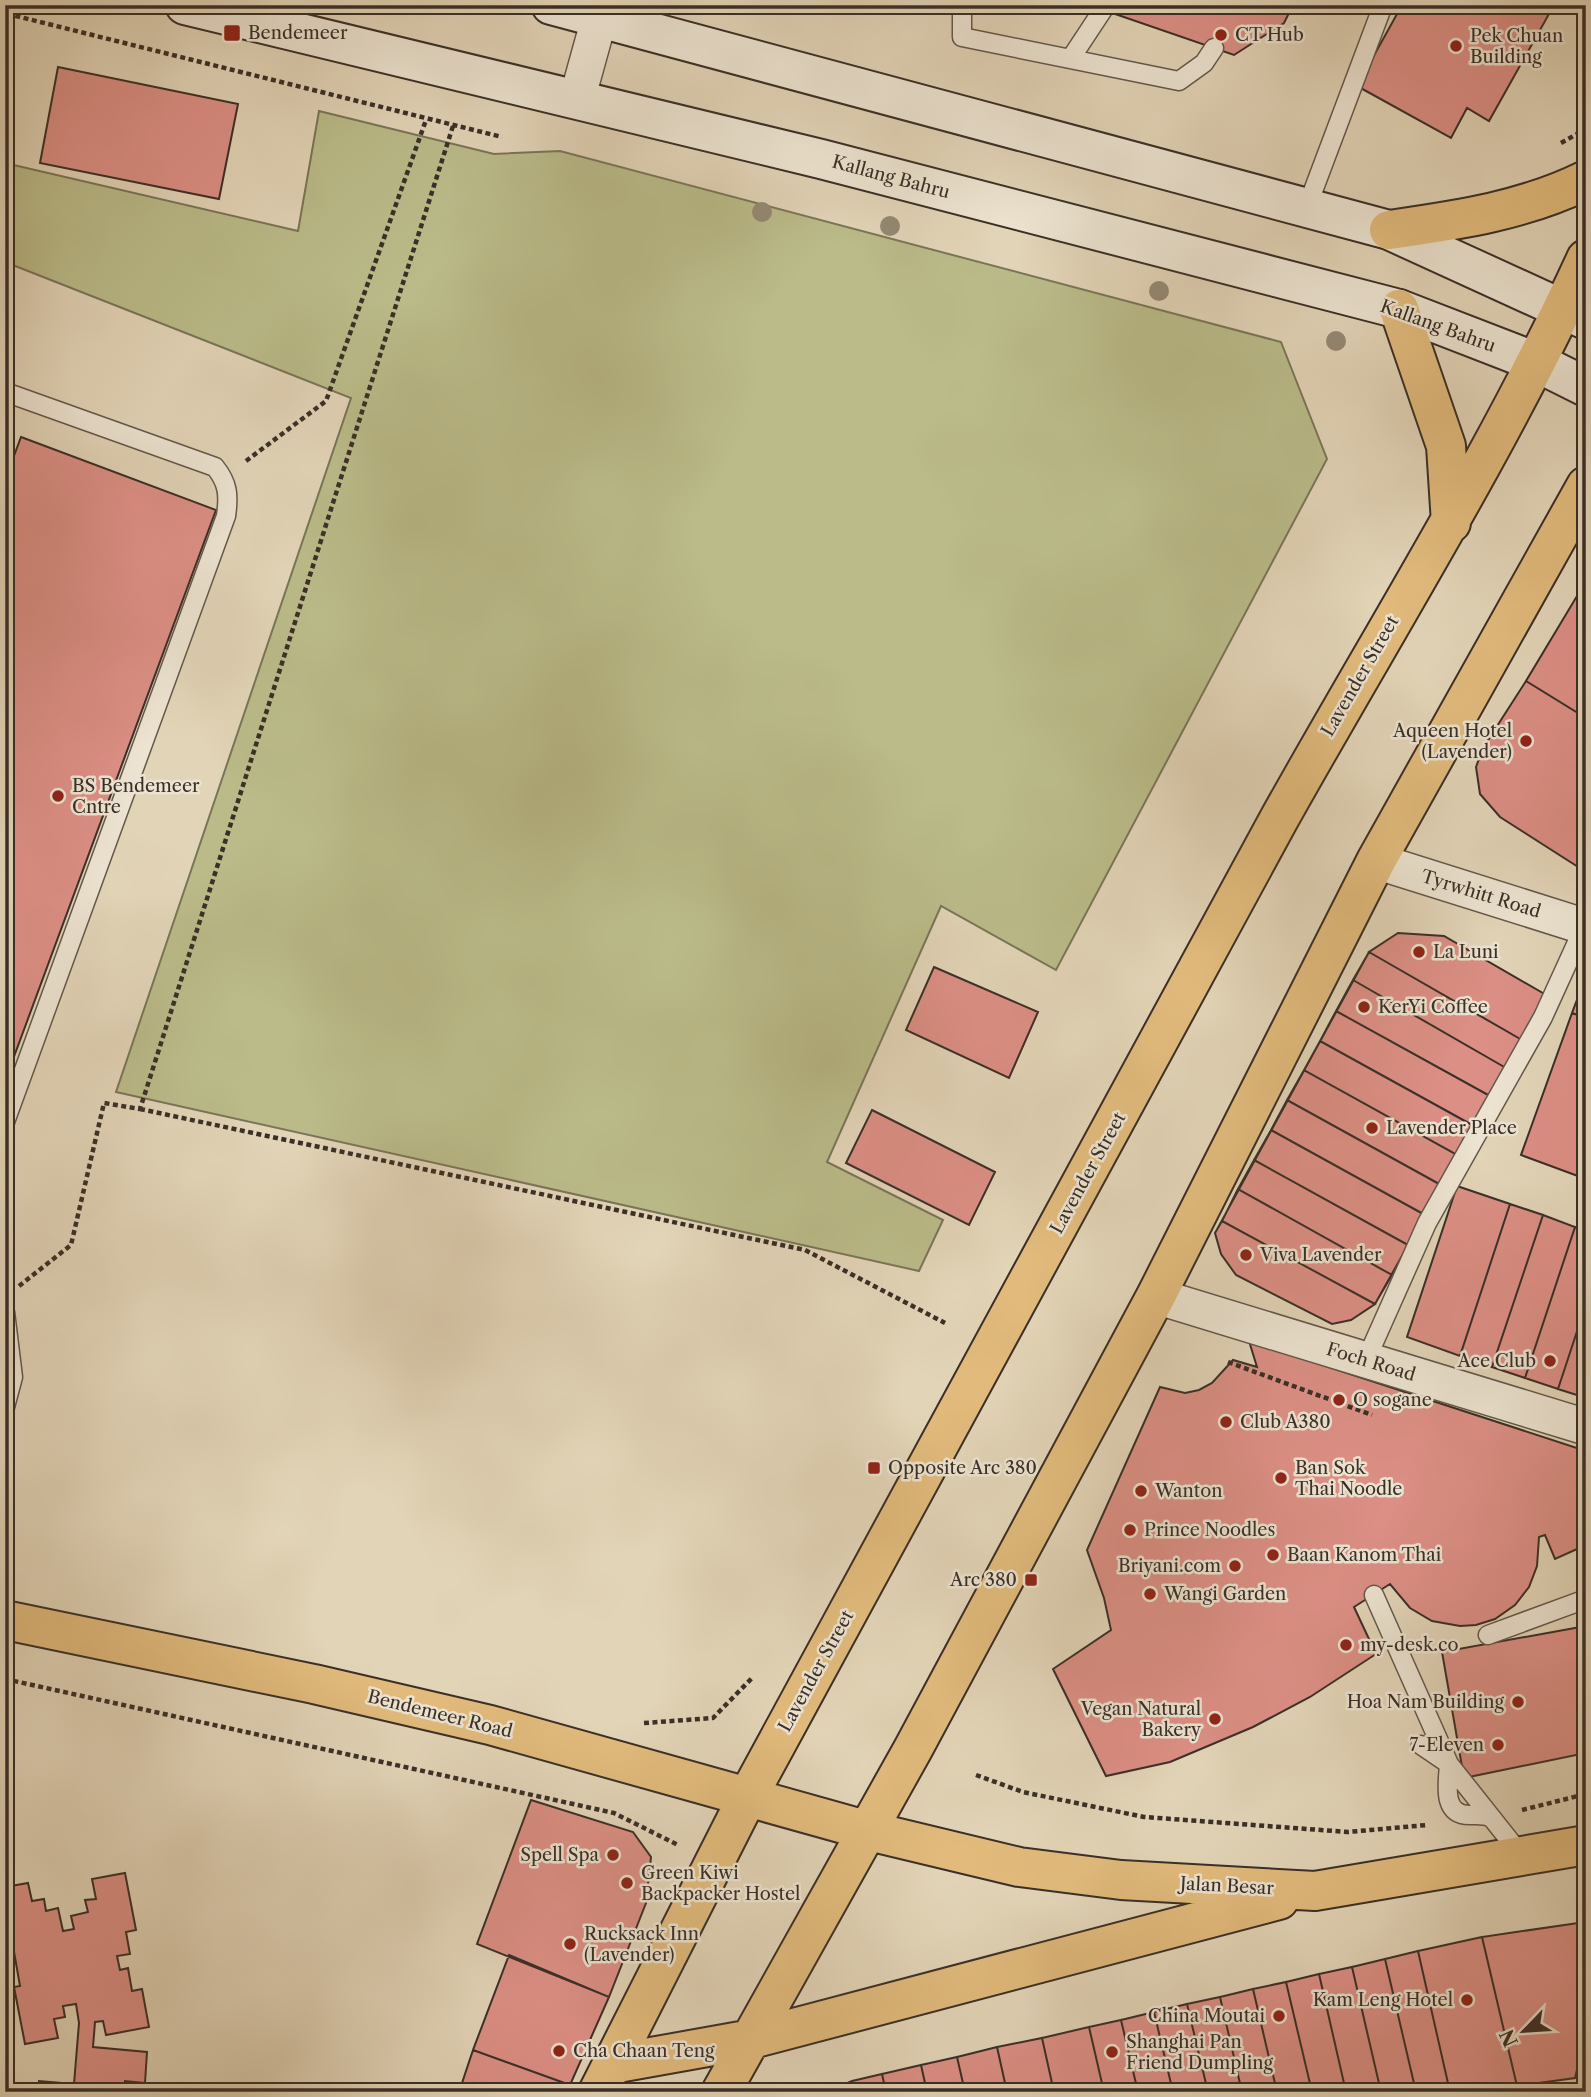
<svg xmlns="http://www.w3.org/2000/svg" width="1591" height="2097" viewBox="0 0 1591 2097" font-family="'Libre Caslon Text',serif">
<rect width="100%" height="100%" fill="#e2d4b7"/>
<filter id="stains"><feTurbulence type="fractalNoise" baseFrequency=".00286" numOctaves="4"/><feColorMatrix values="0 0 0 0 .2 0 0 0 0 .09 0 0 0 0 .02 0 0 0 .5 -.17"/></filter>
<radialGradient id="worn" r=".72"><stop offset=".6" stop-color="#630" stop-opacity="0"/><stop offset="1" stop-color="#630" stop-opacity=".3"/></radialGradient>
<path fill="#babb89" stroke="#7a7558" stroke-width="2" d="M319,111L494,154L560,151L1281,342L1327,459L1056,970L941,906L827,1162L943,1220L919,1271L116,1092L351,398L5,262V163L298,231Z"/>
<path fill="#dc8f85" stroke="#3a2f27" stroke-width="2" d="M1089,5H1293L1284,23L1234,55Z
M1402,5H1554L1489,121L1467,108L1451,138L1357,86Z
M58,67L238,104L219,199L40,163Z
M21,437L216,510L5,1081V480Z
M1586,581V718L1526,681Z
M1526,681L1586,718V872L1500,817L1480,794L1476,767L1483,748Z
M1398,933L1444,936L1548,996L1522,1040L1369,952Z
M1398,933L1444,936L1548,996L1375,1304L1351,1320L1332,1324L1236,1275L1221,1254L1215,1233L1369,952Z
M1369,952L1522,1040L1506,1068L1353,980Z
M934,967L1038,1012L1009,1078L906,1030Z
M1586,976V1018L1572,1013Z
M1353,980L1506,1068L1490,1096L1336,1011Z
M1336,1011L1490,1096L1474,1126L1320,1041Z
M1572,1013L1586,1018V1179L1521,1155Z
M1320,1041L1474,1126L1457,1155L1304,1070Z
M1304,1070L1457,1155L1441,1185L1287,1100Z
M1287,1100L1441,1185L1425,1215L1271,1130Z
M872,1110L995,1172L969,1225L846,1163Z
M1271,1130L1425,1215L1408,1245L1254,1160Z
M1254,1160L1408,1245L1392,1275L1238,1189Z
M1457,1186L1510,1204L1460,1356L1407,1337Z
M1238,1189L1392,1275L1375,1304L1222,1221Z
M1510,1204L1543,1215L1492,1367L1460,1356Z
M1543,1215L1575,1227L1525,1378L1492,1367Z
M1222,1221L1375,1304L1351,1320L1332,1324L1236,1275L1221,1254L1215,1233Z
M1575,1227L1586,1231V1304L1558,1389L1525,1378Z
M1586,1304V1398L1558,1389Z
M1249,1341L1586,1451V1545L1555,1559L1545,1535L1539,1537L1537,1566L1529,1587L1515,1605L1495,1619L1476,1625L1460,1626L1432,1621L1410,1608L1390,1584L1354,1607L1376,1654L1310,1697L1253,1727L1170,1762L1106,1776L1053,1669L1111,1630L1104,1598L1087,1550L1160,1387L1185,1393L1199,1390L1212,1383L1233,1360L1257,1367Z
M1586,1626V1753L1464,1778L1442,1652Z
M531,1800L633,1832L651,1857L646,1903L609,1997L477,1944Z
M125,1873L136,1930L126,1932L130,1954L117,1956L120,1970L128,1968L132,1991L142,1989L149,2027L106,2035L103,2021L95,2022L93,2047L147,2052L145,2083L125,2081L124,2092H38L39,2081L74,2084L79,2023L76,2004L63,2006L65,2017L54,2019L58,2038L25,2044L14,1987L20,1986L13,1946L5,1947V1887L28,1883L32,1901L44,1899L46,1911L58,1908L63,1931L74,1929L71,1916L88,1912L85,1900L96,1899L92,1879Z
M1578,1923L1586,1927V2033L1575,2078L1517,2086L1482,1937Z
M1482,1937L1517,2086L1493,2092H1450L1418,1951Z
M1418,1951L1450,2092H1416L1385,1959Z
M509,1955L609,1997L570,2085L473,2050Z
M1385,1959L1416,2092H1381L1352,1967Z
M1352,1967L1381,2092H1346L1319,1974Z
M1319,1974L1346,2092H1312L1286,1982Z
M1286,1982L1312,2092H1277L1253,1989Z
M1253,1989L1277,2092H1242L1220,1997Z
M1220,1997L1242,2092H1208L1187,2004Z
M1187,2004L1208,2092H1173L1154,2012Z
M1154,2012L1173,2092H1138L1121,2020Z
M1121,2020L1138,2092H1104L1089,2027Z
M1089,2027L1104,2092H1054L1042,2038Z
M1042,2038L1054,2092H1007L997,2047Z
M997,2047L1007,2092H965L957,2057Z
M473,2050L570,2085L568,2092H459Z
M957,2057L965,2092H927L921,2065Z
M921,2065L927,2092H886L882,2074Z
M882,2074L886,2092H827L852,2081Z"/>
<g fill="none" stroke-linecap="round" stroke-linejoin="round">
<defs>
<path id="service" d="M962,5V37L1179,81L1204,63L1214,48
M1071,58L1106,5
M1307,207L1383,5
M5,392L215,467C228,483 229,495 226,516L5,1122
M5,1312L13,1377L5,1407
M1366,1360L1427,1223L1543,1017L1584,927
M1374,1595L1449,1764L1522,1856
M1488,1635L1586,1599
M1421,1745L1446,1762
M1449,1764C1448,1783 1441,1815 1470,1815C1479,1815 1485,1814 1492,1818"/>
<path id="minor" d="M577,99L603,5
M1376,861L1586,927
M1156,1296L1586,1427"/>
<path id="secondary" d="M185,5L821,159L1399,309L1536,362L1586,387
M551,5L1389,230L1586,320"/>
<path id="primary" d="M1389,230C1458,220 1523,211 1586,180
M1399,309L1446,446L1451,523
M5,1620L314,1684L490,1725L869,1831L1019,1867L1121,1880L1315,1891L1586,1845
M612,2064L752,2039L1279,1900
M598,2092L747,1798L1279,819C1383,633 1497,453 1586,259
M721,2092L913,1749L1156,1296L1376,861L1586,486"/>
</defs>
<use href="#service" stroke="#64584b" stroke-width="21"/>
<use href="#minor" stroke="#64584b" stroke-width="38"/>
<use href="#secondary" stroke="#3a2f27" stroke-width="42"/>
<use href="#primary" stroke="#3a2f27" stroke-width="42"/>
<path stroke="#3a2f27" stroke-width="4.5" stroke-dasharray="5 3.5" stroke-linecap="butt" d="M5,23L8,14L502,137
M1561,143L1577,134L1586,121
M246,461L326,401L426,120
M140,1109L805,1250L945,1323
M19,1286L71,1245L104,1103L140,1109L453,126
M1228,1362L1372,1415
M5,1679L614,1813L678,1845
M644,1723L713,1718L753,1677
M976,1775L1023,1792L1144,1817L1348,1832L1427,1825
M1522,1810L1586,1794"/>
<use href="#service" stroke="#ece3d0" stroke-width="18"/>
<use href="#minor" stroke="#ece3d0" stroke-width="35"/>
<use href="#secondary" stroke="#ece3d0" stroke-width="38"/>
<use href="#primary" stroke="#e1ba7c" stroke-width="38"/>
</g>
<g fill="#948973">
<circle cx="762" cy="212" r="10"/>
<circle cx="890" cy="226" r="10"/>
<circle cx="1159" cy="291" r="10"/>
<circle cx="1336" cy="341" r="10"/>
</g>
<g fill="#8f2418" stroke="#ece3d0" stroke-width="2.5">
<rect x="223" y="24" width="18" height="18" rx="3.5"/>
<circle cx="1221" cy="35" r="7"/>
<circle cx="1456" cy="46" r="7"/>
<circle cx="1526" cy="741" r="7"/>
<circle cx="58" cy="796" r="7"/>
<circle cx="1419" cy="952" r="7"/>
<circle cx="1364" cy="1007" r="7"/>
<circle cx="1372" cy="1128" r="7"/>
<circle cx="1246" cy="1255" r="7"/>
<circle cx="1550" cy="1361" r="7"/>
<circle cx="1339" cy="1400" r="7"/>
<circle cx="1226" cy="1422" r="7"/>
<rect x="867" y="1461" width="14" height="14" rx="3.5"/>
<circle cx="1281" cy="1478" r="7"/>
<circle cx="1141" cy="1491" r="7"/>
<circle cx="1130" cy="1530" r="7"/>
<circle cx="1273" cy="1555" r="7"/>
<circle cx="1235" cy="1566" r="7"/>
<rect x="1024" y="1573" width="14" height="14" rx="3.5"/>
<circle cx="1150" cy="1594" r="7"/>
<circle cx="1346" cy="1645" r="7"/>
<circle cx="1518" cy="1702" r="7"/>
<circle cx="1215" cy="1719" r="7"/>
<circle cx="1498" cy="1745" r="7"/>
<circle cx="613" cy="1855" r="7"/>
<circle cx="627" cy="1883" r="7"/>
<circle cx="570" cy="1944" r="7"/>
<circle cx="1467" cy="2000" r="7"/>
<circle cx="1279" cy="2016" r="7"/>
<circle cx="559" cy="2051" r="7"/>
<circle cx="1112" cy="2052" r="7"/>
</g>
<g text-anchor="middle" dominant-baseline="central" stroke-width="5" stroke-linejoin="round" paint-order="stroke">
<g font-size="18" fill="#3a2f27" stroke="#ece3d0" text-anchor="start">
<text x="248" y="33">Bendemeer</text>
<text x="1235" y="35">CT Hub</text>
<text x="1470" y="36">Pek Chuan<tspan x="1470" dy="21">Building</tspan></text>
<text x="1512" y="731" text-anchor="end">Aqueen Hotel<tspan x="1512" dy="21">(Lavender)</tspan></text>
<text x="72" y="786">BS Bendemeer<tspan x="72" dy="21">Cntre</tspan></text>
<text x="1433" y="952">La Luni</text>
<text x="1378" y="1007">KerYi Coffee</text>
<text x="1386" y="1128">Lavender Place</text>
<text x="1260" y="1255">Viva Lavender</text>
<text x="1536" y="1361" text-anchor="end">Ace Club</text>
<text x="1353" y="1400">O sogane</text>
<text x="1240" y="1422">Club A380</text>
<text x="888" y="1468">Opposite Arc 380</text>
<text x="1295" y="1468">Ban Sok<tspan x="1295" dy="21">Thai Noodle</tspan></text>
<text x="1155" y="1491">Wanton</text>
<text x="1144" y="1530">Prince Noodles</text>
<text x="1287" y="1555">Baan Kanom Thai</text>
<text x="1221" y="1566" text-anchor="end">Briyani.com</text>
<text x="1017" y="1580" text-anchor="end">Arc 380</text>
<text x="1164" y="1594">Wangi Garden</text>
<text x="1360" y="1645">my-desk.co</text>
<text x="1504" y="1702" text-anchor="end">Hoa Nam Building</text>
<text x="1201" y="1709" text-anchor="end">Vegan Natural<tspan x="1201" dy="21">Bakery</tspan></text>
<text x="1484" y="1745" text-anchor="end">7-Eleven</text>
<text x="599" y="1855" text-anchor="end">Spell Spa</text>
<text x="641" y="1873">Green Kiwi<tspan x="641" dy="21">Backpacker Hostel</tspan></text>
<text x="584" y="1934">Rucksack Inn<tspan x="584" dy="21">(Lavender)</tspan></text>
<text x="1453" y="2000" text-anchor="end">Kam Leng Hotel</text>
<text x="1265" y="2016" text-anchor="end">China Moutai</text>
<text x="1126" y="2042">Shanghai Pan<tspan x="1126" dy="21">Friend Dumpling</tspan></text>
<text x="573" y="2051">Cha Chaan Teng</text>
</g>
<g font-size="18" fill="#3a2f27" stroke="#ece3d0">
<text transform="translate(891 177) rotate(15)">Kallang Bahru</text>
<text transform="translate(1438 326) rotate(20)">Kallang Bahru</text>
<text transform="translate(1360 676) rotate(-60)">Lavender Street</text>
<text transform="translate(1481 894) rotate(17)">Tyrwhitt Road</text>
<text transform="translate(1088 1173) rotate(-61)">Lavender Street</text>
<text transform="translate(1371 1362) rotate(17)">Foch Road</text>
<text transform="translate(816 1671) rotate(-61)">Lavender Street</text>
<text transform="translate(440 1714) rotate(14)">Bendemeer Road</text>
<text transform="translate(1227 1886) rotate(3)">Jalan Besar</text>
</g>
</g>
<rect width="1591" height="2097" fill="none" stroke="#e2d4b7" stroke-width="28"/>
<rect x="7" y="7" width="1577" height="2083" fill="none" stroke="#3a2f27" stroke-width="3.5"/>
<rect x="14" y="14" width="1563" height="2069" fill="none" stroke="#3a2f27" stroke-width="2"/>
<g transform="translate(1524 2031) rotate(245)" stroke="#ece3d0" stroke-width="5" paint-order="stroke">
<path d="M0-5L12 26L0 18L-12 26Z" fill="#3a2f27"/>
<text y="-10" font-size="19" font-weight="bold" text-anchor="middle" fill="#3a2f27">N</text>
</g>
<rect width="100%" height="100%" filter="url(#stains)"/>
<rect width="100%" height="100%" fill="url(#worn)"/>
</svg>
